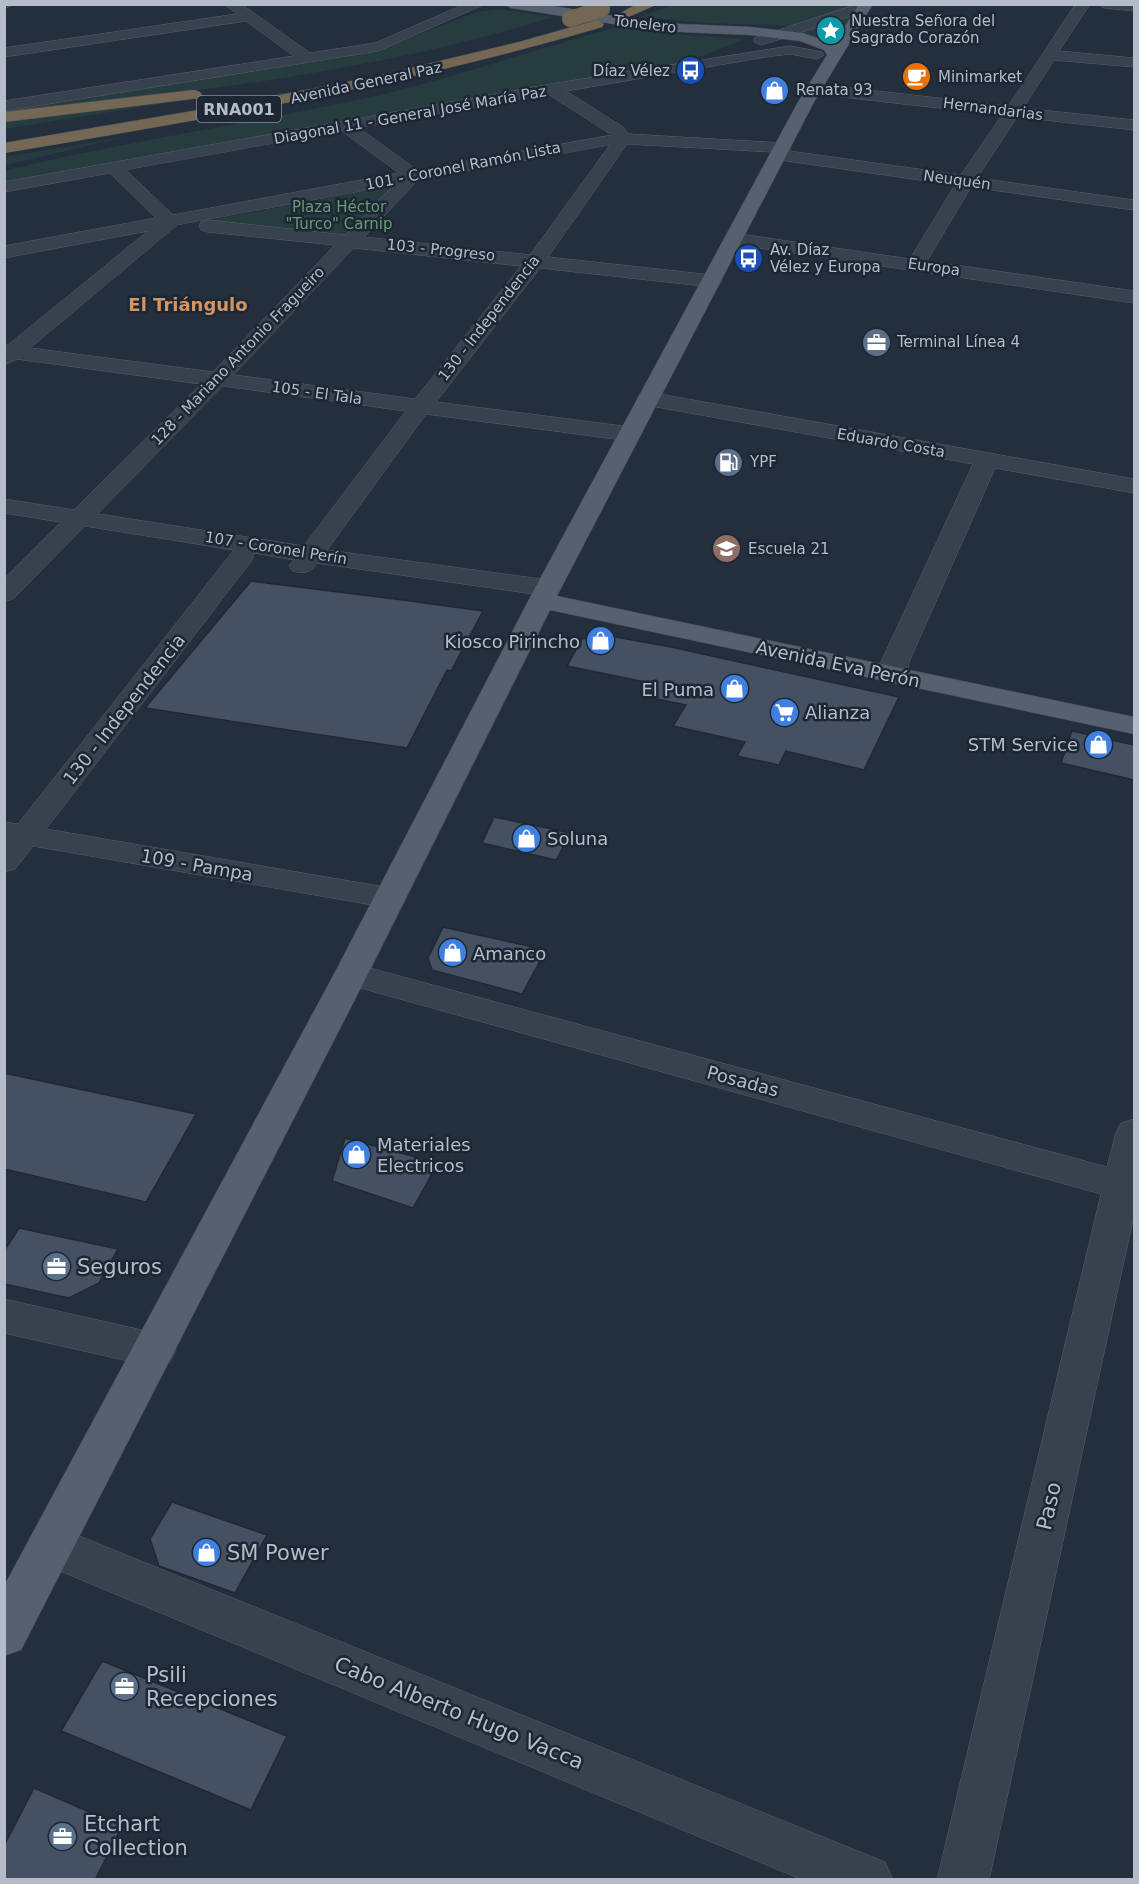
<svg xmlns="http://www.w3.org/2000/svg" width="1139" height="1884" viewBox="0 0 1139 1884" font-family="'DejaVu Sans',sans-serif">
<rect width="100%" height="100%" fill="#242f3e"/>
<path fill="#263c3f" d="M672,5H857L797,26L707,23L640,17Z
M498,9L553,17C373,73 190,92 5,114V109L381,49L477,12Z
M857,13L836,47L792,34Z
M616,27L661,33L746,39L681,64L5,182L4,171C127,140 252,124 375,96C457,77 536,49 616,27Z
M184,100L5,129V120Z
M125,137L5,165V157Z
M381,188L390,190L347,236L206,221Z"/>
<path fill="#455162" stroke="#1f2835" stroke-width="1.5" d="M251,581L403,600L483,611L451,671L447,670L407,748L145,708Z
M599,634L671,647L899,697L864,770L786,751L779,765L737,756L745,742L673,726L686,705L642,696L650,683L567,666L582,639Z
M1072,731L1134,745V780L1061,763Z
M494,817L571,833L556,860L482,843Z
M443,927L546,950L522,994L432,970L428,958Z
M4,1073L196,1114L146,1202L4,1169Z
M345,1138L438,1163L413,1208L332,1181Z
M19,1228L118,1249L99,1283L69,1298L4,1284V1251Z
M172,1502L267,1535L235,1593L159,1566L150,1539Z
M102,1661L287,1736L251,1810L61,1731Z
M34,1788L122,1826L95,1880H4V1846Z"/>
<g fill="none" stroke-linecap="round" stroke-linejoin="round">
<defs>
<path id="minor" d="M4,4H15L4,9Z
M224,4H241L310,53L375,43L465,4H485L378,51L4,111V101L294,56L246,21L4,57V48L237,14Z
M858,4H869L871,7L869,10L765,44L760,45L753,41L755,38Z
M1076,4H1090L1059,51L1134,58V67L1054,60L1023,108L1134,120V130L1017,117L977,178L1134,200V210L971,187L927,261L1134,291V303L726,243L724,239L726,235L733,233L910,259L955,185L780,160L774,159L772,155L773,152L627,144L548,257L712,275L719,277L722,281L719,285L712,287L540,268L436,402L630,427L638,429L641,434L638,439L630,441L426,414L327,550L548,580L557,583L561,588L557,593L548,596L317,563C310,573 305,574 293,571L289,566L294,560L254,553L252,560L46,829L390,888L401,891L406,898L401,905L390,908L33,846L15,869L4,872V822L18,824L234,550L85,526L13,599L4,602V579L61,522L4,513V499L74,510L201,384L17,359L4,365V345H8L148,231L4,258V246L156,218L110,173L4,192V182L551,84L790,46L822,52L824,55L817,59L790,54L766,57L566,91L623,127L628,134L783,143L789,144L791,148L789,151L961,175L1002,115L815,94L807,89L815,84L1008,106ZM548,94L612,135L417,170L359,128ZM342,131L399,173L173,215L126,170ZM610,145L530,255L364,237L418,180ZM394,185L345,235L208,220L201,222L199,226L201,230L208,232L335,245L213,372L30,348L177,225ZM354,248L521,266L415,399L234,375ZM223,386L406,411L304,546L98,514Z
M1098,4H1134V11L1105,8Z
M648,392L1134,479V493L995,468L909,662L907,676L903,682L893,684L883,682L879,676L881,662L973,464L640,404L637,399L640,394Z
M351,963L1107,1167L1116,1133L1121,1123L1134,1119V1215L989,1880H937L1101,1194L339,982L334,974L339,966Z
M4,1299L155,1333L170,1338L176,1350L170,1362L155,1367L4,1333Z
M52,1525L885,1862L893,1880H803L36,1561L29,1546L36,1531Z"/>
<path id="major" d="M504,4H541L658,23L750,27L803,33L834,44L859,4H873L814,102L557,596L1134,717V734L550,610L368,974L21,1650L4,1656V1586L334,974L535,588L798,102L827,55L824,50L800,41L750,35L658,31L511,8Z"/>
<path id="highway" d="M637,4H658L626,18L619,14Z
M597,20L604,24L602,27C406,85 206,119 4,153V143L228,105L377,76L519,42Z
M194,90L200,92L202,95L200,98L4,122V112Z"/>
</defs>
<use href="#minor" stroke="#565f6c" stroke-width="1"/>
<use href="#major" stroke="#414a57" stroke-width="1"/>
<use href="#highway" stroke="#434c59" stroke-width="1"/>
<use href="#minor" fill="#38414e" fill-rule="evenodd"/>
<use href="#major" fill="#56606e" fill-rule="evenodd"/>
<use href="#highway" fill="#746855" fill-rule="evenodd"/>
<defs>
<path id="highway-bridge" d="M570,19L602,9"/>
</defs>
<use href="#highway-bridge" stroke="#434c59" stroke-width="16" stroke-linecap="butt"/>
<use href="#highway-bridge" stroke="#746855" stroke-width="16"/>
</g>
<defs>
<symbol id="sight-disc" viewBox="-11 -11 22 22"><circle r="9.5" fill="#0f9aa8" stroke="#1d2633"/><path d="M0-6L1.8-2.2L6-1.7L2.9 1.2L3.7 5.4L0 3.3L-3.7 5.4L-2.9 1.2L-6-1.7L-1.8-2.2Z" fill="#fff"/></symbol>
<symbol id="bus-disc" viewBox="-11 -11 22 22"><circle r="9.5" fill="#1a4fb4" stroke="#1d2633"/><path d="M-5-6H5V4H4V6H2V4H-2V6H-4V4H-5ZM-3.5-4V0h7V-4ZM-3.5 1.2v1.5H-2V1.2ZM2 1.2v1.5H3.5V1.2Z" fill="#fff"/></symbol>
<symbol id="cafe-disc" viewBox="-11 -11 22 22"><circle r="9.5" fill="#e8710a" stroke="#1d2633"/><path d="M-5.5-4.5H6V0H3Q3 3.5 0 3.5H-2.5Q-5.5 3.5-5.5 0ZM3-3.2v2h1.7v-2ZM-6 4.5H4V6H-6Z" fill="#fff"/></symbol>
<symbol id="shop-disc" viewBox="-11 -11 22 22"><circle r="9.5" fill="#3f7fe0" stroke="#1d2633"/><path d="M-5-2.5h2.3a2.7 3.5 0 0 1 5.4 0H5L5.5 6h-11ZM-1.5-2.5h3a1.5 2.3 0 0 0-3 0Z" fill="#fff"/></symbol>
<symbol id="office-disc" viewBox="-11 -11 22 22"><circle r="9.5" fill="#5c6f8a" stroke="#1d2633"/><path d="M-6-3h4V-5.5h4V-3h4V5H-6ZM-1-4.5V-3h2v-1.5ZM-6 0V1H6V0Z" fill="#fff"/></symbol>
<symbol id="fuel-disc" viewBox="-11 -11 22 22"><circle r="9.5" fill="#5c6f8a" stroke="#1d2633"/><path d="M-5.5-6h7V0h2V4h1.3V-2.5L3-4.5l.8-.8L6-3V5H2.5V1h-1V6h-7ZM-4.2-4.7v3.2H.2V-4.7Z" fill="#fff"/></symbol>
<symbol id="school-disc" viewBox="-11 -11 22 22"><circle r="9.5" fill="#8d6e63" stroke="#1d2633"/><path d="M0-5L7-2L0 1L-7-2ZM-4 1L0 2.5L4 1V4Q0 6-4 4Z" fill="#fff"/></symbol>
<symbol id="supermarket-disc" viewBox="-11 -11 22 22"><circle r="9.5" fill="#3f7fe0" stroke="#1d2633"/><path d="M-6-5.5h2.5l.6 2H6L4.5 2H-2.5L-4.4-4H-6ZM-1.5 3.2a1.3 1.3 0 1 0 .1 0ZM3 3.2a1.3 1.3 0 1 0 .1 0Z" fill="#fff"/></symbol>
</defs>
<g fill-rule="evenodd">
<use href="#sight-disc" x="814" y="14" width="33" height="33"/>
<use href="#bus-disc" x="674" y="54" width="33" height="33"/>
<use href="#cafe-disc" x="900" y="60" width="33" height="33"/>
<use href="#shop-disc" x="758" y="74" width="33" height="33"/>
<use href="#bus-disc" x="732" y="242" width="33" height="33"/>
<use href="#office-disc" x="860" y="326" width="33" height="33"/>
<use href="#fuel-disc" x="712" y="446" width="33" height="33"/>
<use href="#school-disc" x="710" y="532" width="33" height="33"/>
<use href="#shop-disc" x="584" y="624" width="33" height="33"/>
<use href="#shop-disc" x="718" y="672" width="33" height="33"/>
<use href="#supermarket-disc" x="768" y="696" width="33" height="33"/>
<use href="#shop-disc" x="1082" y="728" width="33" height="33"/>
<use href="#shop-disc" x="510" y="822" width="33" height="33"/>
<use href="#shop-disc" x="436" y="936" width="33" height="33"/>
<use href="#shop-disc" x="340" y="1138" width="33" height="33"/>
<use href="#office-disc" x="40" y="1250" width="33" height="33"/>
<use href="#shop-disc" x="190" y="1536" width="33" height="33"/>
<use href="#office-disc" x="108" y="1670" width="33" height="33"/>
<use href="#office-disc" x="46" y="1820" width="33" height="33"/>
</g>
<g text-anchor="middle" dominant-baseline="central" stroke-width="5" stroke-linejoin="round" paint-order="stroke">
<g font-size="15" fill="#b4bcc9" stroke="#1d2633" text-anchor="start">
<text x="851" y="21">Nuestra Señora del<tspan x="851" dy="17">Sagrado Corazón</tspan></text>
<text x="670" y="71" text-anchor="end">Díaz Vélez</text>
<text x="938" y="77">Minimarket</text>
<text x="796" y="90">Renata 93</text>
<text x="770" y="250">Av. Díaz<tspan x="770" dy="17">Vélez y Europa</tspan></text>
<text x="897" y="342">Terminal Línea 4</text>
<text x="750" y="462">YPF</text>
<text x="748" y="549">Escuela 21</text>
</g>
<g font-size="15" fill="#b4bcc9" stroke="#1d2633">
<text transform="translate(645 24) rotate(7)">Tonelero</text>
<text transform="translate(366 83) rotate(-12)">Avenida General Paz</text>
<text transform="translate(993 109) rotate(7)">Hernandarias</text>
<text transform="translate(410 115) rotate(-10)">Diagonal 11 - General José María Paz</text>
<text transform="translate(463 166) rotate(-11)">101 - Coronel Ramón Lista</text>
<text transform="translate(957 180) rotate(8)">Neuquén</text>
<text transform="translate(441 250) rotate(6)">103 - Progreso</text>
<text transform="translate(934 267) rotate(8)">Europa</text>
<text transform="translate(489 318) rotate(-52)">130 - Independencia</text>
<text transform="translate(238 356) rotate(-46)">128 - Mariano Antonio Fragueiro</text>
<text transform="translate(317 393) rotate(8)">105 - El Tala</text>
<text transform="translate(891 443) rotate(10)">Eduardo Costa</text>
<text transform="translate(276 548) rotate(9)">107 - Coronel Perín</text>
</g>
<g font-size="15" fill="#6b9a76" stroke="#1d2633">
<text x="339" y="207">Plaza Héctor<tspan x="339" dy="17">"Turco" Carnip</tspan></text>
</g>
<rect fill="#1d2633" stroke="#878f9c" stroke-width="1.5" x="197" y="96" width="84" height="26" rx="4.5"/>
<g font-size="16" font-weight="bold" fill="#b4bcc9">
<text x="239" y="109">RNA001</text>
</g>
<g font-size="18" font-weight="bold" fill="#d59563" stroke="#1d2633">
<text x="188" y="304">El Triángulo</text>
</g>
<g font-size="18" fill="#b4bcc9" stroke="#1d2633" text-anchor="start">
<text x="580" y="641" text-anchor="end">Kiosco Pirincho</text>
<text x="714" y="689" text-anchor="end">El Puma</text>
<text x="805" y="712">Alianza</text>
<text x="1078" y="744" text-anchor="end">STM Service</text>
<text x="547" y="838">Soluna</text>
<text x="473" y="953">Amanco</text>
<text x="377" y="1144">Materiales<tspan x="377" dy="21">Electricos</tspan></text>
</g>
<g font-size="18" fill="#b4bcc9" stroke="#1d2633">
<text transform="translate(838 664) rotate(12)">Avenida Eva Perón</text>
<text transform="translate(124 709) rotate(-52)">130 - Independencia</text>
<text transform="translate(197 865) rotate(10)">109 - Pampa</text>
<text transform="translate(743 1081) rotate(15)">Posadas</text>
</g>
<g font-size="21" fill="#b4bcc9" stroke="#1d2633" text-anchor="start">
<text x="77" y="1267">Seguros</text>
<text x="227" y="1553">SM Power</text>
<text x="146" y="1675">Psili<tspan x="146" dy="24">Recepciones</tspan></text>
<text x="84" y="1824">Etchart<tspan x="84" dy="24">Collection</tspan></text>
</g>
<g font-size="21" fill="#b4bcc9" stroke="#1d2633">
<text transform="translate(1049 1506) rotate(-77)">Paso</text>
<text transform="translate(459 1713) rotate(22)">Cabo Alberto Hugo Vacca</text>
</g>
</g>
<rect width="1139" height="1884" fill="none" stroke="#b4bcc9" stroke-width="12"/>
</svg>
